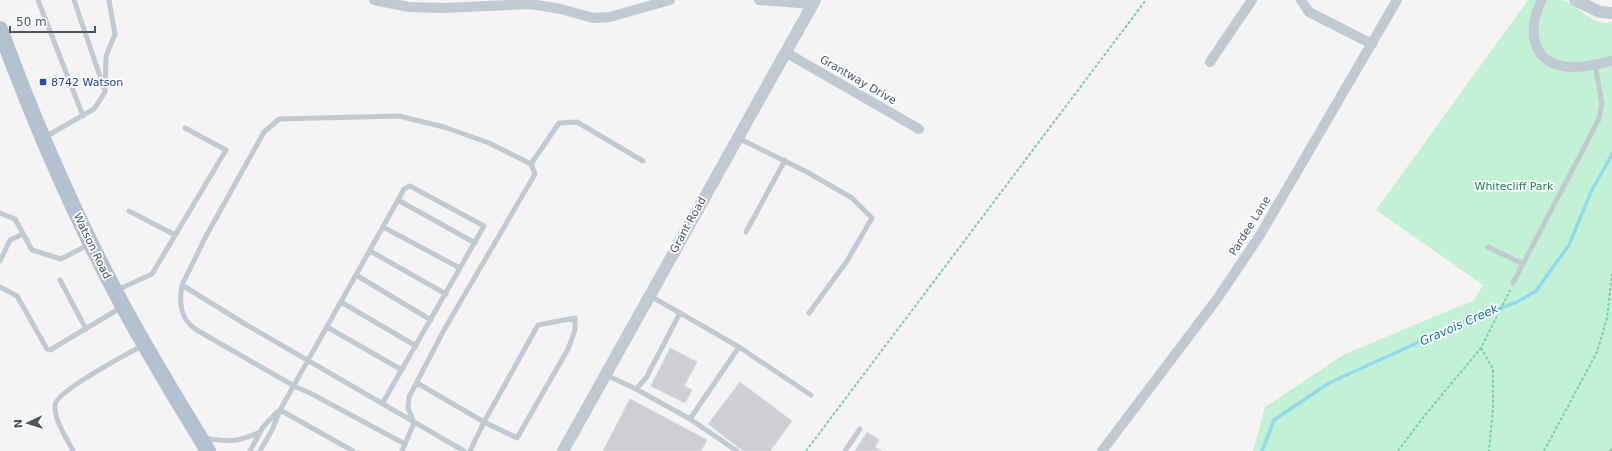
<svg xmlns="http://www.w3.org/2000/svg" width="1612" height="451" viewBox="0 0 1612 451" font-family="'DejaVu Sans',sans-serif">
<rect width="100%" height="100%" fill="#f5f3f3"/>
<path fill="#c3f1d5" d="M1528,0C1539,0 1552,0 1562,0C1578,4 1591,27 1612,22V451H1253L1265,407L1343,355L1474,300L1483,285L1376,210Z"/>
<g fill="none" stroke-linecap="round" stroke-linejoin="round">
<path stroke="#90daee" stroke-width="3.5" d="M1262,451L1274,420L1329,383L1461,323L1517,302L1536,291L1569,245L1591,192L1612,154"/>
</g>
<path fill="#cdcfd5" stroke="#d7d9de" d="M670,348L697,362L684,386L692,390L685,403L651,386Z
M740,382L792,421L770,451H743L708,424Z
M630,399L707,440L701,451H603Z
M867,432L879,440L875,447L882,451H855Z"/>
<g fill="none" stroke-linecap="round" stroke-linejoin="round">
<path stroke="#7ad0a6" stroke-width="2" stroke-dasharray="3 2" stroke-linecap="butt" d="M1481,348L1493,369V408L1489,451
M806,451L1146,0
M1398,451L1425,415L1481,348L1510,290
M1544,451L1597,352L1607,318L1612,274
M1610,451L1612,449"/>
<path stroke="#c1cad2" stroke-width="5" d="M38,0L83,116
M74,0L104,88
M45,137L94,109L105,92L106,56L115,34L109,0
M738,138L807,172L852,198L872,218L847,261L809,313
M398,200L475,243
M129,211L175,235
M0,213L15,219L32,250L61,259L90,244
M383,227L460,268
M746,232L785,160
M1488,247L1523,264
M370,251L446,294
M0,261L10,240L23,234
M356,275L431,320
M60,280L86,329
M1513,283L1599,119L1602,104L1595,64
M182,285C179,302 180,318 195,329L294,386L310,393L405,444
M0,287L17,296L47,349L50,350L122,307
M117,290L152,274L226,150L185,128
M341,302L416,346
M680,313L739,347
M575,318V330L568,349L517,438L484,422L538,325Z
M327,327L402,370
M606,375L636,389L646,378L680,313L650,296
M417,383L484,422L470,451
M636,389L690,419L737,451
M280,410L353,451
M690,419L739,347L811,395
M203,438C229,442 236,443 260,432
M73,451C67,438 54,421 55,405C56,391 128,354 143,345
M250,451L263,427L277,412
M260,451L272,430L280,410L398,200L404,189L410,186L484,226L382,404
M402,451L414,423L408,408L409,397L444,330L535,174L531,164
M464,451L245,324L182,285L206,236L264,132L279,119L399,116L444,127L489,143L531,164L559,123L577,122L643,161
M845,451L860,429"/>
<path stroke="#c1cad2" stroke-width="10" d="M374,0L409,7L443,8L531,4L561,9L593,18L610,17L670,0
M759,0L813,4
M1301,0L1309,12L1372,44
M1542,0C1527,28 1530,64 1569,67C1583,68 1598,64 1612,61
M785,52L919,129
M1210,62L1252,0
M1102,451L1217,299L1260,235L1397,0"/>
<path stroke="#c1cad2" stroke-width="12" d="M1575,0L1600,12L1612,13
M563,451L815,0"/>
<path stroke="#b3c2d1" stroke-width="16" d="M0,29C33,119 70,206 115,291C143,345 176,398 208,451"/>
</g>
<rect fill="#1a4fb4" stroke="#fff" stroke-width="1.5" x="39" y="78" width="8" height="8" rx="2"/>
<g text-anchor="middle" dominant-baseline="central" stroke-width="3.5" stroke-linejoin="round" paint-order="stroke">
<g font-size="11" fill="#4a5661" stroke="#fff">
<text transform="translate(858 80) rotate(30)">Grantway Drive</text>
<text transform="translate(688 225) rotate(-61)">Grant Road</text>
<text transform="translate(1250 226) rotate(-58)">Pardee Lane</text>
<text transform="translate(92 246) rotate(64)">Watson Road</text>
</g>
<g font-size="11" fill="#164399" stroke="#fff" text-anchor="start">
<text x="51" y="82">8742 Watson</text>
</g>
<g font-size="11" fill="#17864f" stroke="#fff">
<text x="1514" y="186">Whitecliff Park</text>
</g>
<g font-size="12" font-style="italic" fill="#0c7c9b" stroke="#fff">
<text transform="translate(1459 325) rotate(-24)">Gravois Creek</text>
</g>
</g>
<g transform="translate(28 423) rotate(266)" stroke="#ffffff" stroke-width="3" paint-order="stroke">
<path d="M0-3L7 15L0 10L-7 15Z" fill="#4a5661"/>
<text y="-6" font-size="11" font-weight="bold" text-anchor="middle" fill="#4a5661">N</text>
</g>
<path d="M10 26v6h85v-6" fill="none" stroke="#4a5661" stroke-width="2"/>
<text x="16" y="26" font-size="12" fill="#4a5661" stroke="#ffffff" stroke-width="3" paint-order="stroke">50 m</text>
</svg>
